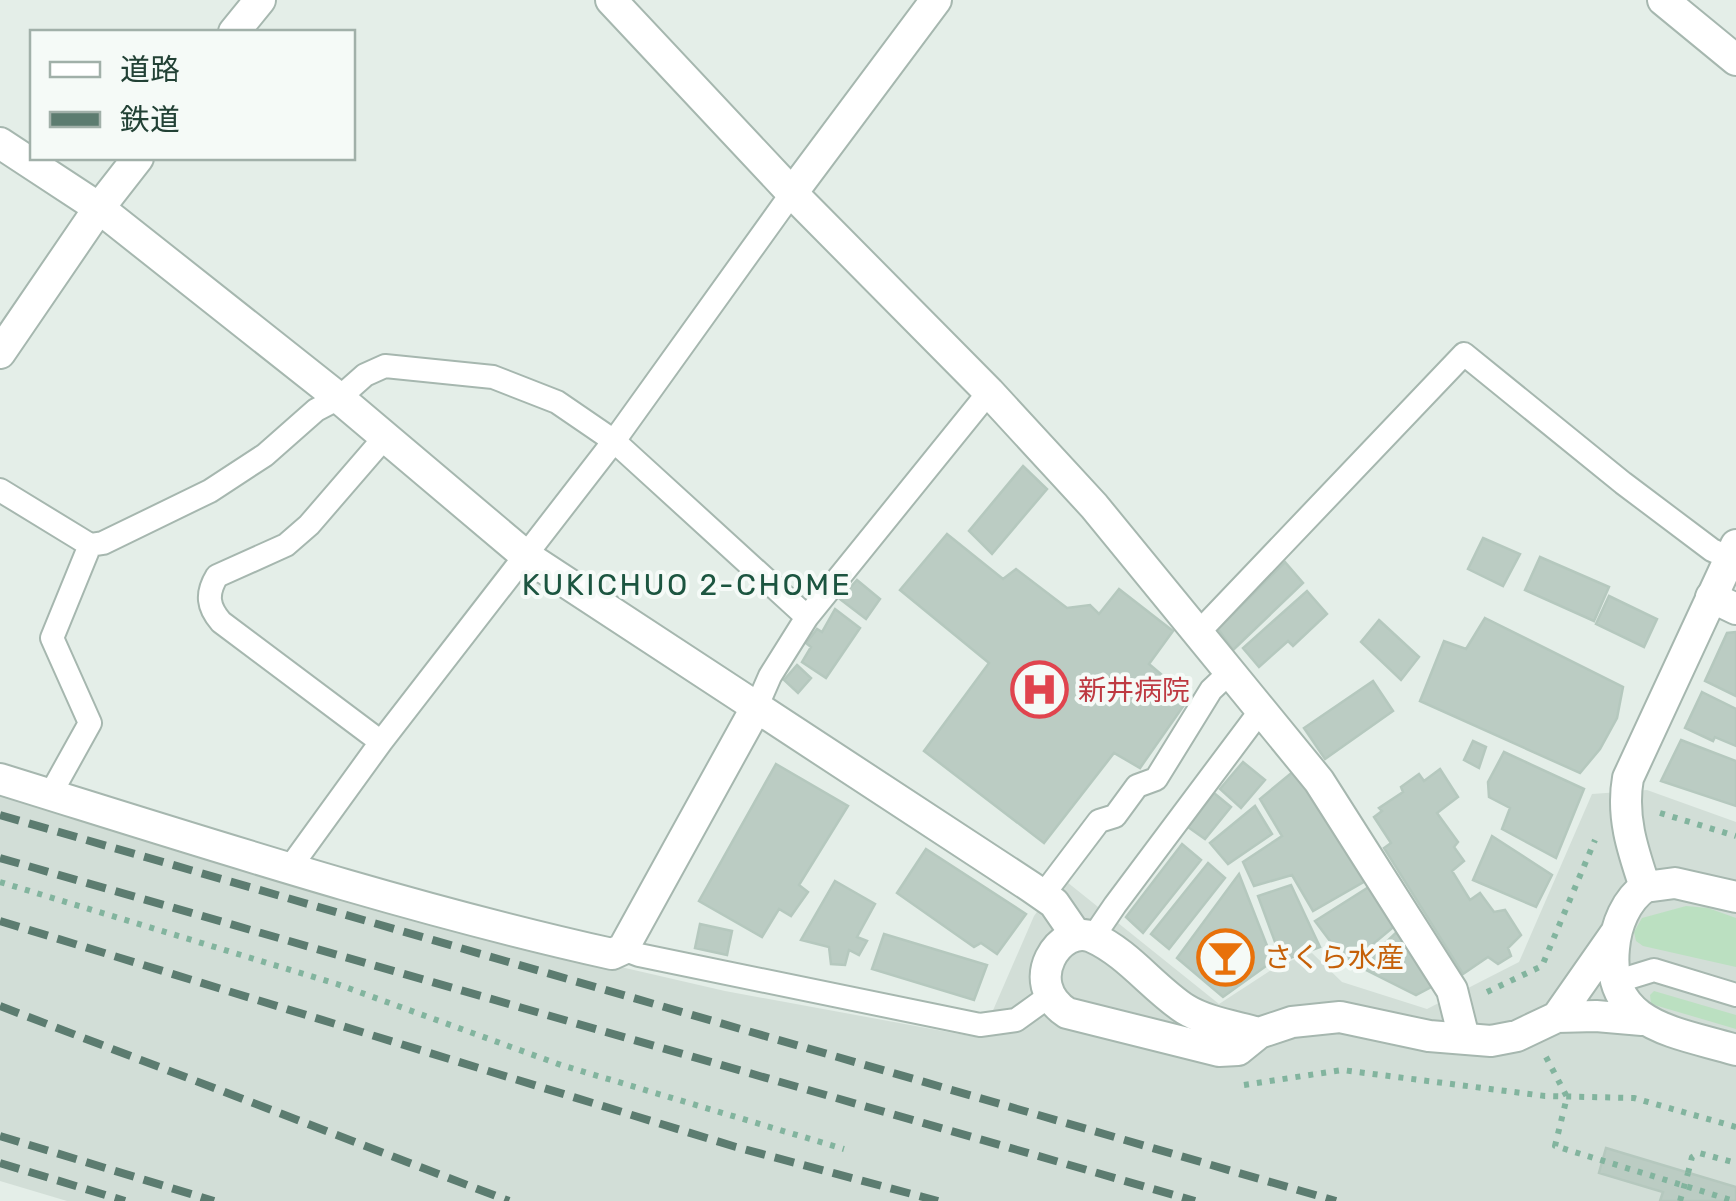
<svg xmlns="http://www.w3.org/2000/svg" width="1736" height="1201" viewBox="0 0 1736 1201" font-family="Rubik,'Noto Sans JP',sans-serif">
<rect width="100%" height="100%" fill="#e4eee8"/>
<path fill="#d2ded7" d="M1647,790L1736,822V1201H67L0,1181V794L465,931L725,991L981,1038L1034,916L1062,878L1219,1004L1279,965L1312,953L1342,982L1427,1009L1519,962L1592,794Z"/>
<path fill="#bbe0c1" d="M1686,906L1708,908L1736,918V967L1643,946L1636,941L1634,932L1642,918Z
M1654,991L1736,1015V1029L1651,1004L1650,995Z"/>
<path fill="#bbccc3" stroke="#b5c8be" stroke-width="2.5" d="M1023,466L1047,489L992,554L969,531Z
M947,534L1003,579L1016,569L1067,608L1090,605L1099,614L1119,589L1173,631L1149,664L1189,698L1140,768L1114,753L1044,843L924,751L989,663L900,590Z
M1483,538L1520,554L1503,586L1468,569Z
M1540,557L1609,587L1594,621L1525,590Z
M1285,562L1303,583L1233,650L1218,629Z
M857,580L880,599L866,619L840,599Z
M1307,591L1327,614L1293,646L1288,641L1259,667L1243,648Z
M1609,596L1657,619L1644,647L1596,624Z
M835,609L860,628L826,678L802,662L811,647L806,643L817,629L822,632Z
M1485,618L1623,687L1617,718L1600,749L1580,773L1420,701L1444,641L1466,649Z
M1379,620L1419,657L1401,680L1361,642Z
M1736,632V696L1705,681L1727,633Z
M797,665L811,678L798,693L784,680Z
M1373,681L1393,711L1325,759L1304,728Z
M1702,692L1736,709V746L1715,737L1713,741L1685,728Z
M1681,740L1736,761V806L1661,781Z
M1473,741L1486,747L1479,768L1464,760Z
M1504,752L1584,789L1556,858L1502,829L1510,808L1489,797L1488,782Z
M1243,762L1265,780L1241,808L1220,789Z
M776,764L848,806L799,885L808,892L791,916L779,909L762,937L699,901Z
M1440,769L1458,797L1437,813L1458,842L1454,847L1464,861L1452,871L1470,900L1480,893L1494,912L1505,910L1521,935L1508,948L1511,956L1498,964L1488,957L1463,974L1384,848L1391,843L1374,817L1382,811L1379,808L1403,792L1401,787L1419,774L1424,781Z
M1295,770L1367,880L1313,911L1292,875L1254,886L1243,862L1282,836L1260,799Z
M1214,793L1231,807L1205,839L1188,827Z
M1255,806L1272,834L1228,864L1210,843Z
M1492,836L1552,875L1536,907L1473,880Z
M1182,844L1201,860L1143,933L1126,917Z
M926,849L1026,914L997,954L981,943L974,947L897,893Z
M1208,863L1225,878L1169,949L1151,934Z
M1239,874L1273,961L1223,997L1177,958Z
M835,881L875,904L857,937L867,941L859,955L849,950L845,965L831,964L829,947L801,940Z
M1291,885L1320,947L1282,961L1258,896Z
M1372,885L1397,924L1348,965L1315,921Z
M700,924L732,931L727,955L695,948Z
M1401,928L1435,985L1416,995L1360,967Z
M884,934L987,965L974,1000L872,969Z
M1606,1148L1736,1187V1201H1660L1663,1192L1599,1173Z"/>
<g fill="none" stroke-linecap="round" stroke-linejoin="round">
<defs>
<path id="service" d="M0,490L90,545L103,543L210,491L265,455L316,410L339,398L365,375L385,366L493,377L557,402L614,441L807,617
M1198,633L1464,354L1623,483L1712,550L1730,558
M756,708L770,676L807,617L989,392
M381,742L221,622C208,607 206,594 217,576L286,545L309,525L385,437
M50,795L90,723L52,638L90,545
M289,869L381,742L614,441L792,193
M1043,895L1099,821L1115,816L1137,786L1156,779L1211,690L1230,672
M1096,939L1100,927L1115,905L1261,710
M623,949L639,955L980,1025L1016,1020L1048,997
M1615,982L1654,970L1736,995"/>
<path id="minor" d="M611,0L792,193L989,392L1094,506L1198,633L1319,781L1452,990L1464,1038
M234,32L260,0
M792,193L936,0
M0,353L99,208L138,158
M1711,597L1736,609
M0,779C203,842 405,908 612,954L623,949L756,708"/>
<path id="tertiary" d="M1663,0L1736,60
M0,143L99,208L339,398L526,556L1031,887L1054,903L1076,935
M1645,887C1633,851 1621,817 1628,778L1736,545
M1736,897L1675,883L1645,887C1626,900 1616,925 1614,948C1606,1027 1677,1032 1736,1050
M1615,934L1557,1017L1596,1016L1642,1020
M1259,1033C1234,1026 1206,1022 1185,1009C1153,988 1128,953 1092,937C1061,923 1020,982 1067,1013L1219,1051L1238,1050L1259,1033L1292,1022L1340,1017L1429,1036L1491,1041L1517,1036L1557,1017"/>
</defs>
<use href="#service" stroke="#a6b7af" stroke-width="26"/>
<use href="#minor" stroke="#a6b7af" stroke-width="34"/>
<use href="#tertiary" stroke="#a6b7af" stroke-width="34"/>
<path stroke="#82b49e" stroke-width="6" stroke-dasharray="5 8" stroke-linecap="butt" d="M1660,813L1736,836
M0,882L337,984L561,1065L844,1149
M1487,992L1542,966L1595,840
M1546,1057L1567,1097L1555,1146L1734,1201
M1244,1085L1342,1070L1545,1096L1634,1098L1736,1127
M1688,1173L1692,1157L1699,1153L1736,1163"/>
<use href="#service" stroke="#fff" stroke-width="22"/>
<use href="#minor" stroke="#fff" stroke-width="30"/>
<use href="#tertiary" stroke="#fff" stroke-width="30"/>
<path stroke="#5c7c70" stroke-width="8" stroke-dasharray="20 10" stroke-linecap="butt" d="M0,815L1336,1201
M0,858L1195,1201
M0,921L736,1147L938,1201
M0,1006L509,1201
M0,1136L214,1201
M0,1163L125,1201"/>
<path stroke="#82b49e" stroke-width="6" stroke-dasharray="5 8" stroke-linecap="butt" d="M1680,1201L1688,1173"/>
</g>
<defs>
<symbol id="hospital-ring" viewBox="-11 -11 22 22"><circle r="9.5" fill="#f5faf7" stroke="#e0444e" stroke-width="1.5"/><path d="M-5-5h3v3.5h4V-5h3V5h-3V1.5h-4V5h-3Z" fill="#e0444e"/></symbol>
<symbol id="bar-ring" viewBox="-11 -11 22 22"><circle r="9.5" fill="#f5faf7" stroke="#e8710a" stroke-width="1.5"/><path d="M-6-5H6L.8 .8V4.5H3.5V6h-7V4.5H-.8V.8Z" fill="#e8710a"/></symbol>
</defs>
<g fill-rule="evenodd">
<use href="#hospital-ring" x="1008" y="658" width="63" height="63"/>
<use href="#bar-ring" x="1194" y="926" width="63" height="63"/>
</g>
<g text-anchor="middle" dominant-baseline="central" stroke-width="8" stroke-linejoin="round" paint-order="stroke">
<g font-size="28" fill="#be3a42" stroke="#f5faf7" text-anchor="start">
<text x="1078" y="690">新井病院</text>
</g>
<g font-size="28" fill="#c56008" stroke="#f5faf7" text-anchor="start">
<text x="1264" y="957">さくら水産</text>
</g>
<g font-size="30" letter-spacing="2.5" fill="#1c5540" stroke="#f5faf7">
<text x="687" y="585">KUKICHUO 2-CHOME</text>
</g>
</g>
<rect x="30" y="30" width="325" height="130" fill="#f5faf7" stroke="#a1b0a9" stroke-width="2.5"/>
<rect x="50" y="62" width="50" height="15" fill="#ffffff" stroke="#a1b0a9" stroke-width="2.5"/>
<text x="120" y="80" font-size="30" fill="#224135">道路</text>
<rect x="50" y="112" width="50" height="15" fill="#5c7c70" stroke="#a1b0a9" stroke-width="2.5"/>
<text x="120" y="130" font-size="30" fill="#224135">鉄道</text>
</svg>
